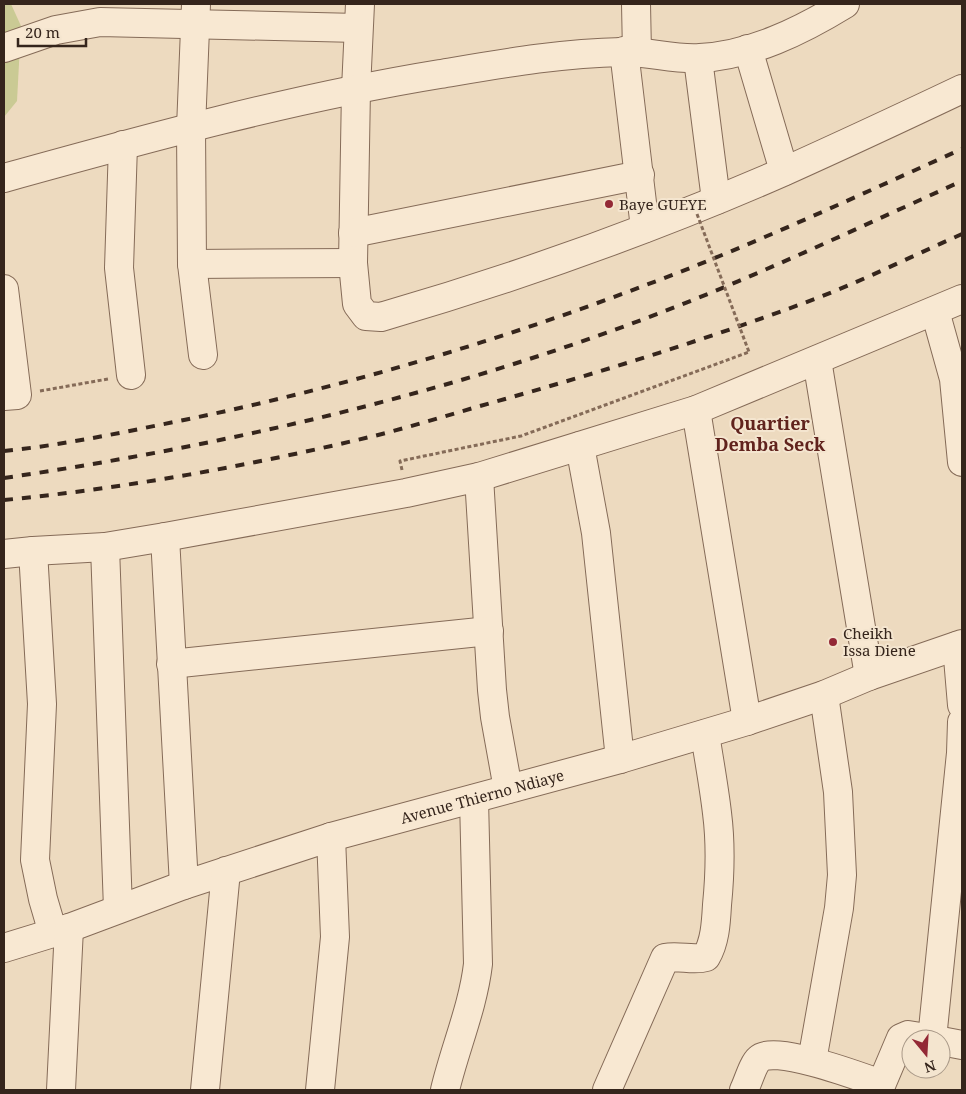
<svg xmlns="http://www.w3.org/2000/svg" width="966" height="1094" viewBox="0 0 966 1094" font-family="'Noto Serif',serif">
<rect width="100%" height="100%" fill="#eddabf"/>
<path fill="#caca94" d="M4,4H11L21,26L17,101L4,117Z"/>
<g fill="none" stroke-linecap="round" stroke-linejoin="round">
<defs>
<g id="minor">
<path d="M196,4L191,128L192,264L203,355"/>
<path d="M360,4L356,89L353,263L357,304L366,316L381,317C518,277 653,229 783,172C843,145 903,117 962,89"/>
<path d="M636,4L637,53"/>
<path d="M4,48L56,30L100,22L358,28"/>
<path d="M748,49L784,171"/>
<path d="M624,51L645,228"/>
<path d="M698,59L716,200"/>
<path d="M123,145L119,268L131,375"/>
<path d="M4,178C148,138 293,98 440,74C500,64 561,53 622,52C648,51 674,60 700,58C752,55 801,31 845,4"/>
<path d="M353,233L640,175"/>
<path d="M192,264L353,263"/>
<path d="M4,289L17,395L4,396"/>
<path d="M935,311L954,379L962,462"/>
<path d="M817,360L869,676"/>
<path d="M696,410L747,721"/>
<path d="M580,446L596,533L620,759"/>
<path d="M479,477L492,690L495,717L508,789"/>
<path d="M165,537L184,885"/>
<path d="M105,547L118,909"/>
<path d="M33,551L42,704L35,860L43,899L53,933"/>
<path d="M4,554L33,551L105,547L165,537L406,493L479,477L696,410L962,299"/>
<path d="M957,646L962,705"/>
<path d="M171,664L489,631"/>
<path id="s1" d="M4,948L69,928L184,885L331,837L620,759L747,721L824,695L869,676L962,644"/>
<path d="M932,1039L961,753L962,722"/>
<path d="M941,1041L962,1045"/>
<path d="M812,1061L839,908L842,875L838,792L824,695"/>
<path d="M61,1090L69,928"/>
<path d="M205,1090L226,871"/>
<path d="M320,1090L335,937L331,837"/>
<path d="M445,1090C455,1048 473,1007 478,964L474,799"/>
<path d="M607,1090L665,958C679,955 693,961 706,957C715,942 716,923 717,905C720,875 721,844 717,813C714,787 709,760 705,734"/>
<path d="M744,1090C748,1082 753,1064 759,1059C773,1044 861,1077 881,1084"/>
<path d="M879,1090L901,1038L908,1035L933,1039"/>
</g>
</defs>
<use href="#minor" stroke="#856b58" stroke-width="30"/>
<path stroke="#856b58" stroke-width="3" stroke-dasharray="4 2.5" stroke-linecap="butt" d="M40,391L108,379
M402,470L400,461L521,436L749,352"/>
<use href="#minor" stroke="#f8e8d2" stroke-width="28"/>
<path stroke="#35251c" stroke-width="4" stroke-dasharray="9 9" stroke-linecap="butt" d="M4,451C64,445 124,432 184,420C340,388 496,342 646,285C753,245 857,196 962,149
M4,478C229,445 453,393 665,311C766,272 864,225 962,181
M4,500C128,488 253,465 374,436C418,425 461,411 505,399C611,369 717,336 820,297C868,278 915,255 962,234"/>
<path stroke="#856b58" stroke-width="3" stroke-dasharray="4 2.5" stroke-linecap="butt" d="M697,214L749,352"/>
</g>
<g fill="#932936" stroke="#f4e5cf" stroke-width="2">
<circle cx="609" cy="204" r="5"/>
<circle cx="833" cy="642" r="5"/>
</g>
<g text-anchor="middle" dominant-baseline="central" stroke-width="4" stroke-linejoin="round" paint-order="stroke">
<g font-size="15" fill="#35251c" stroke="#f4e5cf" text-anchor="start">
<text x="619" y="204">Baye GUEYE</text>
<text x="843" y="633">Cheikh<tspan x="843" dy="17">Issa Diene</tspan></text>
</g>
<g font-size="15" fill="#35251c" stroke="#f4e5cf">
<text stroke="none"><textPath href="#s1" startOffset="502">Avenue Thierno Ndiaye</textPath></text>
</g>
<g font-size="18" font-weight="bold" fill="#61231d" stroke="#f4e5cf">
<text x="770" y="423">Quartier<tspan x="770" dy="21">Demba Seck</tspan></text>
</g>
</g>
<rect width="966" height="1094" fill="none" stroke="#35251c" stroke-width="10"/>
<g transform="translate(926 1054) rotate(162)"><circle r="24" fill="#f4e5cf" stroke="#a89887"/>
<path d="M0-4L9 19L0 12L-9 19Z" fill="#932936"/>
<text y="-8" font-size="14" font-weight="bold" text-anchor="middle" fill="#35251c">N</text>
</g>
<path d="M18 38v8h68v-8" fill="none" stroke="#35251c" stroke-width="2.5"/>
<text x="25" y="38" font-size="15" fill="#35251c" stroke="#f4e5cf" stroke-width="4" paint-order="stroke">20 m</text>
</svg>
